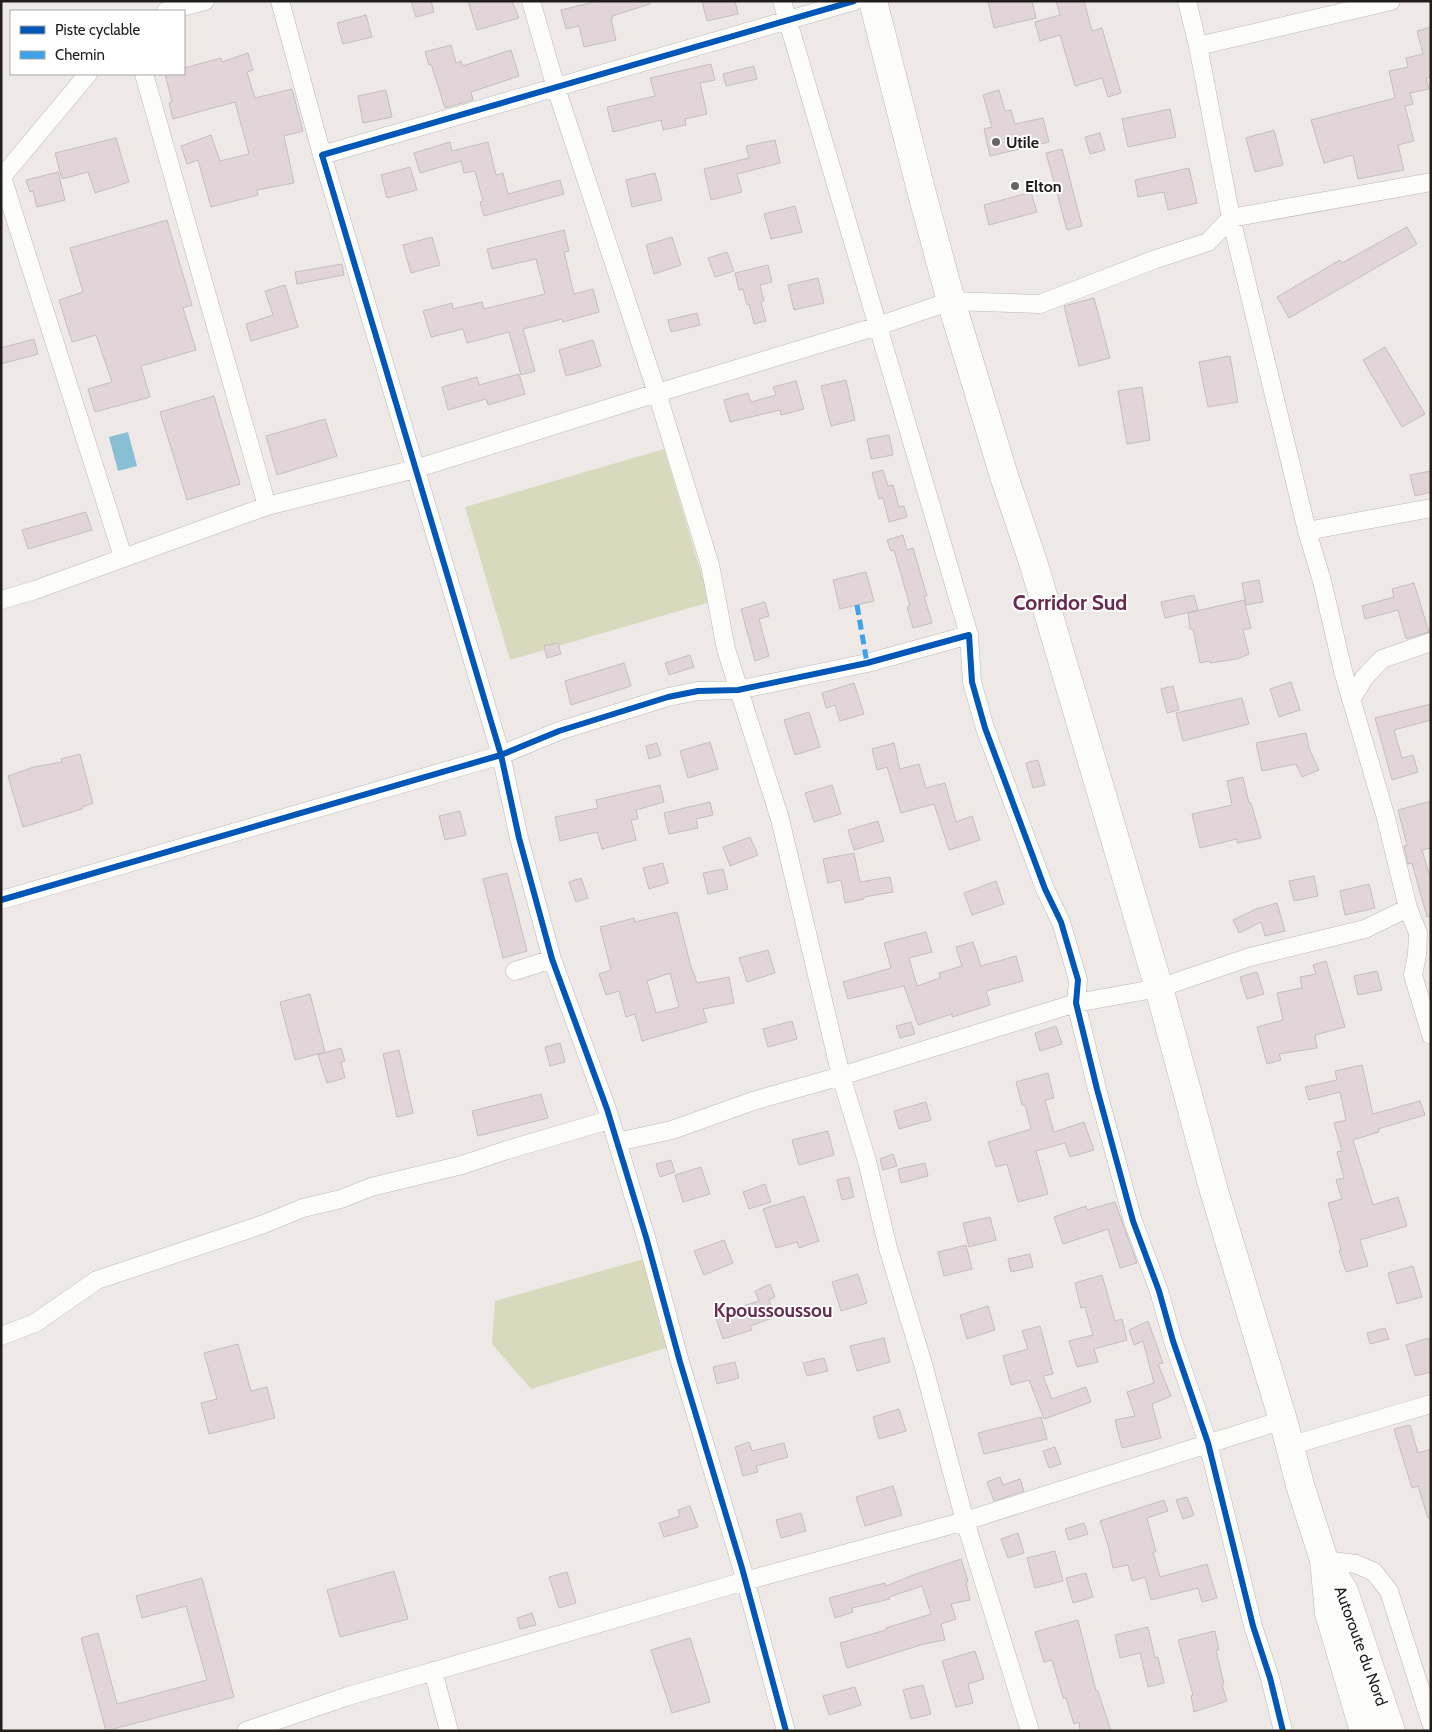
<svg xmlns="http://www.w3.org/2000/svg" width="1432" height="1732" viewBox="0 0 1432 1732" font-family="Cabin,sans-serif">
<rect width="100%" height="100%" fill="#eee9e6"/>
<path fill="#d9dabd" d="M664,449L710,602L510,660L465,507Z
M644,1259L669,1347L531,1389L492,1344L495,1301Z"/>
<path fill="#89bfd4" d="M128,432L137,466L118,471L109,437Z"/>
<path fill="#e2d5da" stroke="#c3bfbe" fill-rule="evenodd" d="M411,1H431L434,12L416,17Z
M468,1H512L519,18L477,30Z
M598,1H650V4L612,16L613,18L611,19L616,40L584,47L579,26L566,29L561,10Z
M702,1H735L738,14L707,21Z
M988,1H1032L1036,18L994,28Z
M1056,1H1084L1092,31L1102,28L1121,93L1108,97L1102,78L1075,86L1060,35L1040,41L1035,22L1060,15Z
M366,15L372,37L343,44L337,23Z
M1431,27V77L1426,78L1429,89L1410,93L1413,104L1405,106L1414,141L1398,145L1404,170L1358,179L1353,155L1324,163L1311,120L1395,98L1389,71L1408,67L1406,58L1423,54L1417,31Z
M451,45L456,63L461,61L463,66L511,50L519,76L471,92L473,100L445,108L431,64L429,65L425,52Z
M248,53L253,70L247,72L255,98L292,89L303,131L284,136L294,183L257,190L258,195L211,207L198,160L187,164L181,146L211,135L220,161L249,154L235,102L173,119L169,103L172,102L165,74H184V68L221,58L222,62Z
M711,64L715,80L700,83L707,114L685,119L686,125L663,130L661,120L613,132L607,107L655,96L650,78Z
M754,66L757,79L726,86L723,74Z
M386,90L392,117L363,123L358,96Z
M999,90L1005,111L1011,110L1015,124L1043,118L1049,142L990,156L984,129L992,127L983,95Z
M1170,109L1176,137L1128,147L1122,119Z
M1274,130L1283,165L1255,172L1246,138Z
M1100,133L1105,150L1090,154L1085,137Z
M116,138L129,182L95,193L88,172L62,179L55,153Z
M775,140L780,163L737,174L742,192L711,200L704,169L749,158L746,146Z
M450,142L452,151L488,142L496,175L503,173L508,194L560,180L564,194L484,216L480,202L483,201L475,171L464,173L461,161L420,173L414,153Z
M1062,149L1082,226L1067,230L1046,153Z
M410,167L417,190L387,198L381,175Z
M1189,168L1197,203L1168,210L1164,192L1138,197L1135,180Z
M58,172L65,200L37,207L33,191L30,192L26,180Z
M655,173L662,200L632,207L626,180Z
M1031,192L1037,212L989,225L984,205Z
M795,206L802,232L771,239L764,214Z
M167,220L192,305L183,308L196,350L141,366L150,397L95,412L88,389L112,382L96,335L72,342L59,300L83,292L70,248Z
M1407,227L1417,244L1289,318L1277,297L1340,260L1342,263Z
M564,230L569,251L564,252L574,294L593,289L599,312L563,322L562,319L523,329L535,371L521,375L509,332L467,343L463,329L431,337L423,311L452,303L453,309L482,302L484,309L545,294L536,259L492,269L487,249Z
M432,237L440,265L411,273L403,245Z
M672,237L681,265L654,274L646,245Z
M727,252L734,271L715,277L708,258Z
M342,264L344,275L297,284L295,272Z
M768,265L772,282L760,285L764,301L761,302L766,321L754,324L749,304L747,305L743,289L739,290L735,273Z
M818,278L824,303L794,310L788,285Z
M285,285L298,327L251,341L246,324L273,315L265,291Z
M1094,298L1110,358L1079,366L1064,306Z
M697,313L700,325L671,332L668,320Z
M34,339L38,354L1,364V348Z
M593,340L601,366L566,376L559,350Z
M1385,347L1425,414L1402,427L1363,360Z
M1230,356L1238,402L1208,407L1199,362Z
M519,374L525,394L488,405L486,399L448,410L442,387L477,377L479,385Z
M846,380L855,420L831,426L821,386Z
M796,381L804,409L781,415L780,410L730,422L724,400L748,393L751,402L776,395L773,387Z
M1142,387L1150,440L1127,444L1118,391Z
M214,396L240,484L187,500L160,412Z
M325,419L337,456L277,475L266,436Z
M889,435L893,455L871,459L867,439Z
M883,470L888,486L893,485L899,507L904,506L907,517L889,522L883,498L879,499L872,473Z
M1431,471V492L1415,496L1410,475Z
M86,512L92,530L28,549L22,530Z
M903,535L907,550L913,548L927,596H924L932,623L913,628L907,607L910,606L894,550L891,551L887,540Z
M866,572L874,601L840,609L833,580Z
M1259,580L1263,602L1246,605L1242,583Z
M1414,583L1429,632L1406,639L1398,610L1365,619L1362,606L1394,597L1392,589Z
M1194,595L1198,610L1165,618L1161,602Z
M1244,600L1251,628L1243,630L1249,654L1237,659L1210,663L1209,661L1200,663L1193,629H1190L1188,613Z
M765,602L769,616L759,619L769,656L755,661L741,609Z
M558,643L561,654L547,658L544,646Z
M690,655L694,667L669,675L665,663Z
M624,663L631,686L571,705L565,681Z
M1291,682L1300,710L1279,717L1270,689Z
M854,683L864,714L840,721L835,705L826,708L822,693Z
M1173,686L1179,710L1167,713L1161,689Z
M1242,698L1249,724L1183,741L1176,713Z
M1431,704V720L1394,730L1402,758L1413,755L1418,772L1392,780L1375,718Z
M809,712L820,747L795,755L784,720Z
M1306,733L1309,748L1319,770L1302,777L1296,764L1262,771L1256,743Z
M710,742L718,769L688,778L680,751Z
M657,743L661,755L649,759L646,746Z
M894,743L900,769L919,764L926,788L945,783L956,822L972,816L980,840L949,850L934,804L901,813L887,767L877,770L872,749Z
M80,754L93,803L82,807V809L23,827L8,776L34,767L62,762L61,759Z
M1038,760L1045,785L1033,788L1026,763Z
M1243,777L1249,803H1251L1261,838L1237,843V839L1200,848L1192,814L1232,805L1227,781Z
M660,785L664,802L636,810L638,819L631,820L636,840L602,849L597,832L560,841L555,817L598,808L596,800Z
M832,785L841,814L814,822L805,793Z
M1431,801V848L1422,850L1431,880V916L1427,917L1412,863L1408,864L1404,846L1407,845L1398,810Z
M710,802L713,815L696,819L698,828L669,834L664,813Z
M460,811L466,835L445,840L439,816Z
M878,821L884,841L854,850L848,830Z
M750,837L758,855L730,866L723,847Z
M854,853L860,882L890,877L893,892L864,897V899L845,903L841,880L828,883L823,859Z
M663,863L668,883L649,889L643,868Z
M723,869L728,889L708,894L703,873Z
M507,873L527,951L503,958L483,879Z
M1314,876L1318,896L1294,901L1289,881Z
M581,878L588,898L576,902L569,882Z
M996,881L1004,904L972,915L964,893Z
M1369,884L1375,908L1345,915L1340,891Z
M1277,903L1285,931L1265,936L1261,922L1239,933L1233,920L1256,909Z
M677,912L692,971H693L697,983L729,977L734,1003L703,1009L707,1022L642,1041L635,1014L626,1017L619,991L606,995L599,974L611,970L600,927L634,918L635,922ZM670,973L679,1007L656,1013L647,981Z
M926,932L932,952L909,958L917,986L940,978L939,973L962,966L956,947L973,942L981,966L1016,956L1023,981L986,991L990,1005L952,1017V1014L918,1025L904,986L848,999L843,982L891,968L884,943Z
M768,950L775,973L747,982L739,958Z
M1326,961L1345,1027L1315,1035L1317,1048L1279,1054L1281,1060L1267,1064L1257,1027L1283,1020L1277,993L1302,988L1300,977L1316,974L1313,965Z
M1377,971L1382,990L1358,995L1354,976Z
M1257,972L1264,994L1247,999L1240,977Z
M310,994L325,1052L295,1060L280,1002Z
M792,1021L797,1039L768,1047L763,1029Z
M911,1022L915,1034L900,1038L896,1026Z
M1056,1026L1062,1044L1040,1051L1035,1033Z
M560,1043L565,1062L550,1066L545,1047Z
M341,1048L345,1061L341,1062L345,1078L327,1083L318,1055Z
M399,1050L413,1113L397,1117L383,1054Z
M1362,1065L1373,1114L1420,1101L1425,1115L1378,1129L1379,1132L1353,1140L1373,1205L1398,1197L1407,1226L1360,1240L1368,1266L1346,1272L1339,1250H1341L1328,1203L1342,1199L1336,1180L1344,1178L1337,1152L1342,1151L1334,1123L1346,1120L1340,1092L1309,1100L1305,1087L1337,1080L1335,1071Z
M1048,1073L1054,1098L1045,1100L1054,1132L1084,1122L1094,1150L1070,1157L1065,1143L1036,1151L1048,1194L1018,1202L1007,1164L996,1167L988,1142L1031,1129L1025,1105H1022L1016,1082Z
M541,1094L548,1118L478,1136L472,1111Z
M926,1102L931,1120L899,1129L894,1111Z
M828,1131L834,1155L799,1165L792,1140Z
M893,1154L897,1166L883,1170L880,1159Z
M671,1160L675,1172L660,1177L656,1164Z
M925,1163L928,1176L901,1183L898,1169Z
M701,1167L710,1194L683,1202L675,1175Z
M849,1177L854,1197L842,1200L837,1180Z
M765,1184L771,1202L749,1209L743,1192Z
M804,1196L819,1241L799,1248L797,1242L776,1248L763,1209Z
M1115,1202L1137,1263L1120,1268L1108,1229L1063,1244L1054,1217L1086,1206L1087,1210Z
M990,1217L996,1240L969,1247L963,1223Z
M724,1240L733,1263L704,1275L694,1251Z
M966,1245L972,1269L944,1276L938,1252Z
M1030,1254L1033,1267L1011,1272L1008,1259Z
M1413,1266L1422,1297L1397,1304L1388,1273Z
M858,1274L867,1303L841,1311L832,1282Z
M1102,1275L1115,1321L1122,1319L1127,1340L1094,1349L1098,1362L1077,1367L1069,1341L1093,1335L1085,1307L1081,1308L1075,1283Z
M770,1284L775,1297L769,1300L775,1317L750,1326L752,1330L723,1339L715,1315L759,1301L755,1291Z
M988,1306L995,1330L967,1339L960,1315Z
M1148,1321L1163,1363L1158,1364L1171,1396L1152,1404L1161,1438L1122,1448L1115,1420L1135,1416L1127,1392L1154,1383L1143,1341L1134,1345L1129,1330Z
M1040,1326L1053,1374L1043,1376L1052,1399L1086,1387L1091,1402L1044,1419L1029,1380L1011,1385L1003,1356L1028,1349L1022,1331Z
M1385,1328L1389,1339L1370,1344L1367,1333Z
M884,1338L890,1362L857,1371L850,1346Z
M1428,1338L1431,1349V1372L1415,1376L1406,1345Z
M238,1344L251,1391L267,1387L275,1418L209,1434L201,1403L217,1399L204,1353Z
M824,1358L828,1371L807,1376L803,1363Z
M735,1362L739,1378L717,1384L713,1367Z
M899,1409L906,1431L879,1439L873,1417Z
M1041,1417L1047,1439L984,1454L978,1433Z
M1410,1425L1418,1453L1431,1449V1518H1428L1418,1486L1412,1488L1394,1429Z
M749,1442L752,1451L784,1443L788,1457L756,1466L758,1472L743,1476L735,1447Z
M1055,1447L1061,1464L1049,1468L1043,1451Z
M1000,1477L1003,1485L1020,1479L1024,1491L994,1501L987,1482Z
M893,1486L902,1515L865,1526L856,1497Z
M1187,1497L1194,1515L1183,1519L1176,1500Z
M1164,1500L1168,1511L1147,1518L1156,1552H1153L1160,1577L1207,1564L1217,1598L1202,1602L1198,1588L1151,1600L1145,1577L1132,1581L1128,1565L1113,1568L1108,1545L1100,1521Z
M690,1506L698,1527L664,1537L659,1523L680,1516L678,1510Z
M801,1513L806,1531L781,1538L776,1520Z
M1084,1523L1088,1534L1069,1540L1065,1529Z
M1018,1533L1024,1553L1008,1558L1001,1539Z
M1055,1551L1063,1581L1035,1588L1027,1558Z
M961,1559L968,1581L966,1582L970,1600L951,1604L956,1619L941,1624L945,1640L924,1644L847,1668L840,1643L886,1630V1628L931,1614L922,1586L889,1597L890,1599L852,1608L853,1612L835,1618L829,1598L885,1583L886,1586L916,1574Z
M394,1571L408,1619L340,1637L327,1590Z
M567,1572L576,1603L559,1608L549,1577Z
M1086,1573L1093,1597L1073,1603L1066,1578Z
M202,1578L234,1697L106,1731L81,1638L98,1633L117,1704L207,1680L186,1606L142,1618L136,1596Z
M532,1613L536,1625L520,1629L517,1618Z
M1078,1620L1096,1691H1098L1111,1731H1080L1079,1722L1074,1724L1066,1698H1063L1052,1660L1044,1662L1035,1632Z
M1148,1627L1155,1658L1158,1657L1164,1683L1148,1687L1140,1653L1120,1658L1115,1635Z
M1215,1631L1219,1650H1216L1224,1684L1222,1685L1227,1701L1194,1712L1191,1696L1193,1695L1178,1640Z
M690,1638L710,1702L672,1713L651,1650Z
M975,1651L984,1679L968,1684L973,1703L956,1707L942,1661Z
M923,1685L931,1714L911,1719L903,1690Z
M855,1687L861,1705L829,1715L823,1696Z"/>
<g fill="none" stroke-linecap="round" stroke-linejoin="round">
<defs>
<path id="street" d="M280,1L322,155
M531,1L556,88L657,393L710,565L726,649L780,819L841,1076L867,1161L888,1248L923,1364L965,1521L1030,1731
M782,1L969,635
M1187,1L1198,46L1391,1
M166,11L205,1
M1198,46L1231,218L1307,531L1322,581L1343,671L1386,818L1408,908L1418,933L1417,955L1413,975L1431,1035
M144,74L267,506
M2,177L123,557
M1,178L88,74
M1307,531L1431,508
M1,600L35,590L267,506L415,469L657,393L878,326L951,301L1040,304L1153,260L1208,242L1231,218L1431,182
M1351,700L1364,678L1382,659L1431,642
M1,900L501,755L559,731L668,697L698,691L738,690L867,663L969,635L972,682L985,728L1045,889L1061,922L1078,980L1076,1003L1097,1089L1133,1221L1159,1291L1173,1341L1208,1443L1253,1626L1270,1678L1283,1731
M515,971L552,959
M617,1142L672,1130L753,1101L841,1076L1076,1003L1159,988L1250,957L1365,929L1408,908
M1,1336L35,1323L97,1280L264,1224L303,1208L341,1199L371,1187L462,1165L507,1150L609,1120
M1289,1446L1431,1404
M1324,1560L1356,1564L1374,1572L1389,1591L1431,1723
M433,1671L449,1731
M246,1731L348,1696L745,1581L965,1521L1283,1420
M786,1731L742,1568L680,1362L646,1237L607,1109L552,959L519,838L501,755L322,155L854,1"/>
<path id="highway" d="M873,1L921,190L951,301L1004,476L1034,565L1159,988L1214,1191L1283,1420L1300,1485L1324,1560L1329,1613L1364,1731
M1329,1567L1344,1591L1391,1731"/>
</defs>
<use href="#street" stroke="#bbb8b6" stroke-width="19"/>
<use href="#highway" stroke="#bbb8b6" stroke-width="29"/>
<use href="#street" stroke="#fcfcfb" stroke-width="18"/>
<use href="#highway" stroke="#fcfcfb" stroke-width="28"/>
<path stroke="#3da2ea" stroke-width="5" stroke-dasharray="10 5" stroke-linecap="butt" d="M857,605L867,663"/>
<defs>
<path id="cycleway" d="M1,900L501,755L559,731L668,697L698,691L738,690L867,663L969,635L972,682L985,728L1045,889L1061,922L1078,980L1076,1003L1097,1089L1133,1221L1159,1291L1173,1341L1208,1443L1253,1626L1270,1678L1283,1731
M786,1731L742,1568L680,1362L646,1237L607,1109L552,959L519,838L501,755L322,155L854,1"/>
</defs>
<use href="#cycleway" stroke="#fff" stroke-width="9"/>
<use href="#cycleway" stroke="#0057b8" stroke-width="6"/>
</g>
<g fill="#686462" stroke="#fff" stroke-width="2">
<circle cx="996" cy="142" r="5"/>
<circle cx="1015" cy="186" r="5"/>
</g>
<g text-anchor="middle" dominant-baseline="central" stroke-width="4" stroke-linejoin="round" paint-order="stroke">
<g font-size="16" font-weight="bold" fill="#201d1b" stroke="#fff" text-anchor="start">
<text x="1006" y="142">Utile</text>
<text x="1025" y="186">Elton</text>
</g>
<g font-size="16" fill="#201d1b" stroke="#fff">
<text transform="translate(1361 1646) rotate(70)">Autoroute du Nord</text>
</g>
<g font-size="19" font-weight="bold" fill="#682a4e" stroke="#fff">
<text x="773" y="1310">Kpoussoussou</text>
</g>
<g font-size="21" font-weight="bold" fill="#682a4e" stroke="#fff">
<text x="1070" y="602">Corridor Sud</text>
</g>
</g>
<rect width="1432" height="1732" fill="none" stroke="#201d1b" stroke-width="5"/>
<rect x="10" y="10" width="175" height="65" fill="#ffffff" stroke="#a6a5a4"/>
<rect x="20" y="26" width="25" height="8" fill="#0057b8" stroke="#a6a5a4"/>
<text x="55" y="35" font-size="15" fill="#201d1b">Piste cyclable</text>
<rect x="20" y="51" width="25" height="8" fill="#3da2ea" stroke="#a6a5a4"/>
<text x="55" y="60" font-size="15" fill="#201d1b">Chemin</text>
</svg>
